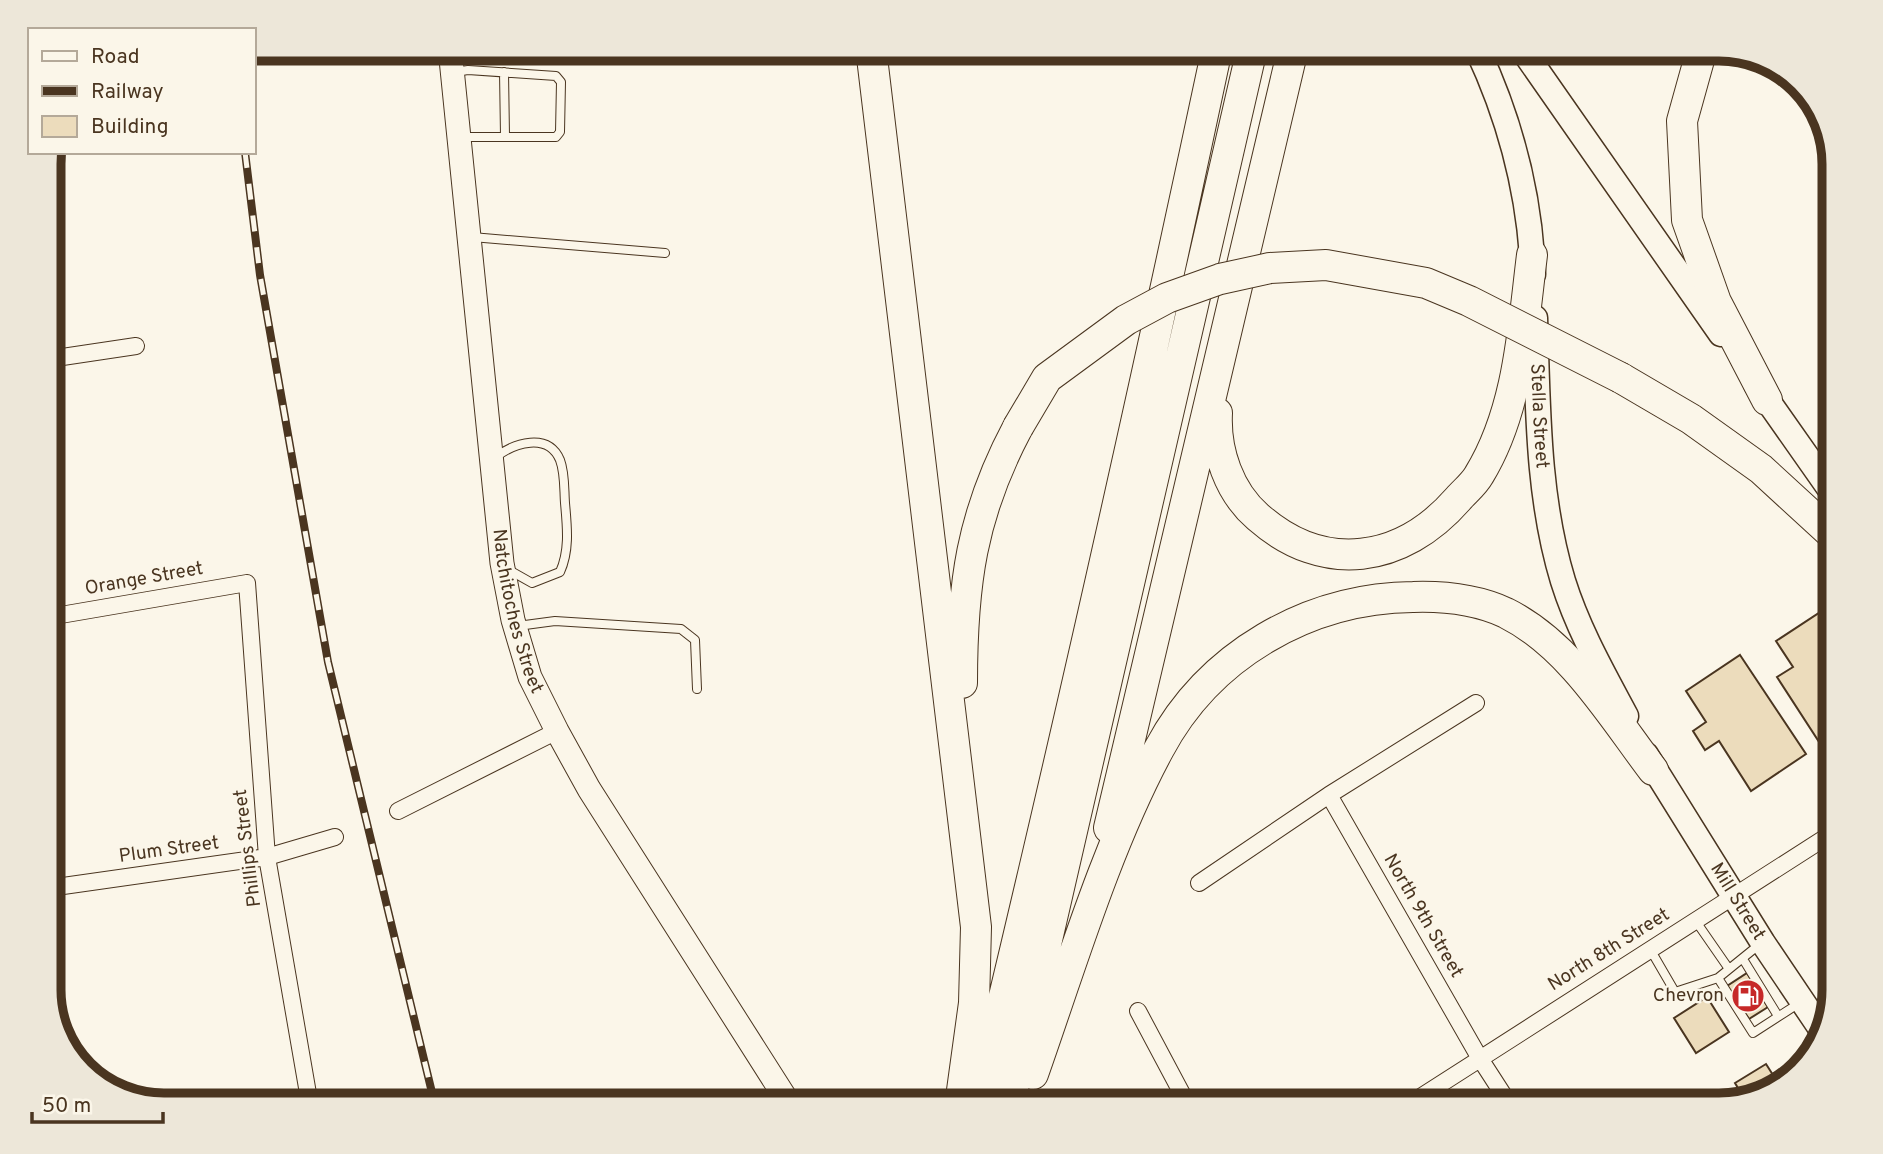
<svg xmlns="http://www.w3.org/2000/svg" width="1883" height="1154" viewBox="0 0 1883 1154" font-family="Overpass,sans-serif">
<rect width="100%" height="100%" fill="#fbf6e9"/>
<path fill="#ecdcbc" stroke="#4a3520" stroke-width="2" d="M1828,607L1834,617V765L1777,677L1793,667L1776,641Z
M1740,655L1806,754L1751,791L1719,741L1705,750L1693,731L1706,722L1686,691Z
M1747,973L1768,1007L1749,1019L1727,986Z
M1707,997L1729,1032L1696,1053L1674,1018Z
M1766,1064L1780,1086L1744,1098L1735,1083Z"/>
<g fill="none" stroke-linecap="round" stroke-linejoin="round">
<defs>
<path id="lane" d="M455,72L468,70L556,76L561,82L560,132L556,137H462
M504,72L505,136
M472,237L665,253
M496,457C514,443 548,432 560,460C565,473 564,489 565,503C567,526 570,550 560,572L532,583L509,570
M520,632L525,625L555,621L681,629L695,640L697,689
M1695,920L1729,969
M1760,944L1718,978L1753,1033L1801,1002
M1650,949L1675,992L1718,978
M1743,959L1778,1016"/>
<path id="street" d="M49,359L136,346
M49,617L247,583L267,857L310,1105
M1329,795L1479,1057L1510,1105
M398,811L557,731
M1199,883L1329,795L1476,703
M49,888L267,857L335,837
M1138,1011L1188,1105
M1408,1105L1834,832"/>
<g id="secondary">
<path id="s1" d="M450,49L502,563L513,620L530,677L557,731L589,789L790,1105"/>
</g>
<g id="primary">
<path d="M1477,49C1510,119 1530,196 1533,274"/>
<path d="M1522,49L1721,334"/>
<path id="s2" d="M1535,318C1538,405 1537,496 1563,581C1578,629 1603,673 1626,716"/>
<path d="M1756,384L1834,495"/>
<path id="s3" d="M1646,755L1763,943L1823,1032"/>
</g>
<path id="highway" d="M871,49L976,927L974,1003L960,1105
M1702,49L1682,121L1687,220L1716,302L1767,400
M1621,378L1691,419L1761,469L1834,536
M1217,413C1215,451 1229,492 1258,517C1324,575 1402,563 1458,499C1465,491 1474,484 1479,475C1519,410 1523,327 1532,255
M962,683C962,585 971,515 1018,427
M1109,828L1293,49
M1033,1074C1070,969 1106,847 1159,749C1209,655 1308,598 1413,597C1444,596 1478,600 1506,613C1570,645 1612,716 1653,770
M978,1105C1063,754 1142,402 1217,49
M1009,1105L1252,49"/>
</defs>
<use href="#lane" stroke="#4a3520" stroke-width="10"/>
<use href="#street" stroke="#4a3520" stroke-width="18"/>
<use href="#secondary" stroke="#4a3520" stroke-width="25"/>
<use href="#primary" stroke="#4a3520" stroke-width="27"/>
<use href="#highway" stroke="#4a3520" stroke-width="32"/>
<use href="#lane" stroke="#fbf6e9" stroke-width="8"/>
<use href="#street" stroke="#fbf6e9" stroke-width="16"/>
<use href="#secondary" stroke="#fbf6e9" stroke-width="23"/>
<use href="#primary" stroke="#fbf6e9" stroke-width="24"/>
<use href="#highway" stroke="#fbf6e9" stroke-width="30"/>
<defs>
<path id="rail" d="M245,152L260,275L328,662L435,1105"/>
</defs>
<use href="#rail" stroke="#4a3520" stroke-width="8"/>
<use href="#rail" stroke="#fbf6e9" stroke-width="5" stroke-dasharray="16" stroke-linecap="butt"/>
<defs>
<path id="highway-bridge" d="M1018,427L1047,378L1126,320L1167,298L1220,279L1270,268L1326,265L1426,283L1469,301L1621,378"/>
</defs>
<use href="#highway-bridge" stroke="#4a3520" stroke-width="32" stroke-linecap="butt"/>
<use href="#highway-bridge" stroke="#fbf6e9" stroke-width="30"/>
</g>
<defs>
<symbol id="fuel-disc" viewBox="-11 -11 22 22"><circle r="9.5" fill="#c62828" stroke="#fbf6e9"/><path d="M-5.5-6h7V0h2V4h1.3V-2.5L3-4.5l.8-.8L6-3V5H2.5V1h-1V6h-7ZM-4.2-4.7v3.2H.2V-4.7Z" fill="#fff"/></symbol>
</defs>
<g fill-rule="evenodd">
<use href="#fuel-disc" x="1729" y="977" width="38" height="38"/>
</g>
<g text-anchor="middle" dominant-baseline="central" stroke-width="5" stroke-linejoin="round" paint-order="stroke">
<g font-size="19" fill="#4a3520" stroke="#fbf6e9">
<text stroke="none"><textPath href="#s2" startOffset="98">Stella Street</textPath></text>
<text transform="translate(144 579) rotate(-10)">Orange Street</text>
<text stroke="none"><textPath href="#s1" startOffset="567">Natchitoches Street</textPath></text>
<text transform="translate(248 848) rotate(-97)">Phillips Street</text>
<text transform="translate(169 850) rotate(-8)">Plum Street</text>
<text stroke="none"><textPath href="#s3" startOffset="173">Mill Street</textPath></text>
<text transform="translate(1423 916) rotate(60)">North 9th Street</text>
<text transform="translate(1609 950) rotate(-32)">North 8th Street</text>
</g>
<g font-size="19" fill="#4a3520" stroke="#fbf6e9" text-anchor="end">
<text x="1724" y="996">Chevron</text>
</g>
</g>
<path d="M0 0H1883V1154H0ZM164 61H1719A103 103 0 0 1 1822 164V990A103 103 0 0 1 1719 1093H164A103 103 0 0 1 61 990V164A103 103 0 0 1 164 61Z" fill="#ede7d9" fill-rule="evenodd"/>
<path fill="none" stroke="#4a3520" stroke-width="9" d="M164 61H1719A103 103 0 0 1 1822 164V990A103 103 0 0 1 1719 1093H164A103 103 0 0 1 61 990V164A103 103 0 0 1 164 61Z"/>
<rect x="28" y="28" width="228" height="126" fill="#fbf6e9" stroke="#b4a999" stroke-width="2"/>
<rect x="42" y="51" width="35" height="10" fill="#fbf6e9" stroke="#b4a999" stroke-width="2"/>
<text x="91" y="63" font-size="21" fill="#4a3520">Road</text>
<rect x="42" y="86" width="35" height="10" fill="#4a3520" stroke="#b4a999" stroke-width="2"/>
<text x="91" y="98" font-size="21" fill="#4a3520">Railway</text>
<rect x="42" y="116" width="35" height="21" fill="#ecdcbc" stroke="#b4a999" stroke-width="2"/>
<text x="91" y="133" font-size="21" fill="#4a3520">Building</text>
<path d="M32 1112v10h131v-10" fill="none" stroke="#4a3520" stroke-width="3.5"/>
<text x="42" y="1112" font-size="21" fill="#4a3520" stroke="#fbf6e9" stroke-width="5" paint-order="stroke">50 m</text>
</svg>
